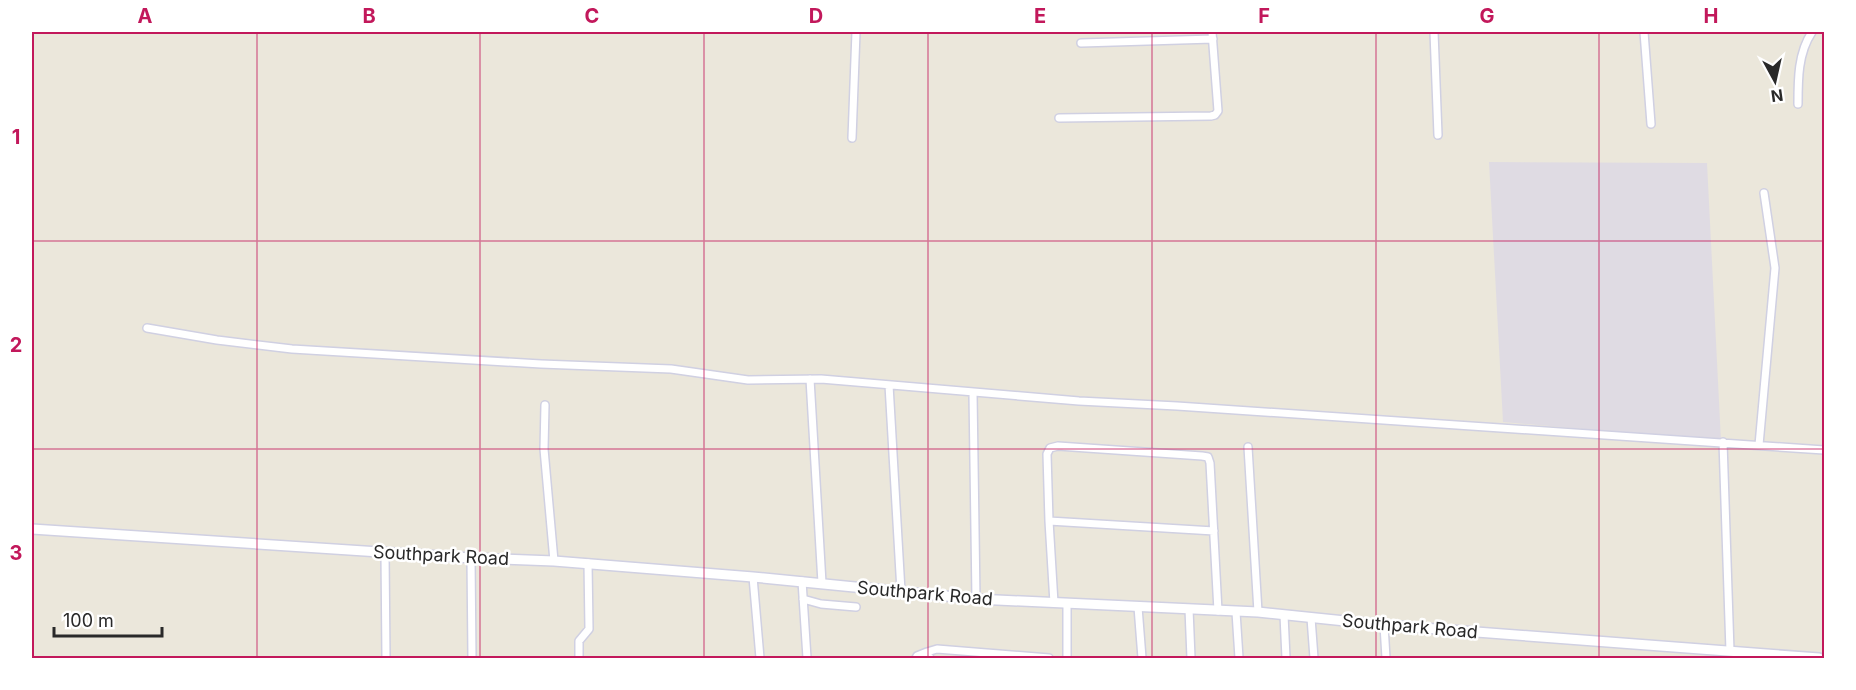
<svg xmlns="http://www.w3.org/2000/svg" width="1856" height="690" viewBox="0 0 1856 690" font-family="Inter,sans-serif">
<rect width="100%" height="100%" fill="#ebe7db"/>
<path fill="#dfdbe3" d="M1489,162L1707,163L1721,441L1503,422Z"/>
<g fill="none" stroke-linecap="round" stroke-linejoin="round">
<defs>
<path id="minor" d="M1434,32L1438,135
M1644,32L1651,124
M1081,43L1213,39
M1798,104C1798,79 1798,53 1812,32
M1059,118L1211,116L1215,115L1218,111L1212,32
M852,138L856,32
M147,328L217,340L292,349L541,364L671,369L748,380L821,379L1079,401L1177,406L1824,450
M810,379L822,583
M889,385L901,591
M973,393L976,599
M545,405L544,449L554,561
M1723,442L1730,651
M1759,445L1775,268L1764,193
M1248,447L1258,612
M1049,521L1214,531
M385,553L386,658
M471,558L472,658
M753,577L760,658
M802,581L807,658
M803,599L821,604L856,607
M1054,603L1049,521L1047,454L1050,448L1058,446L1202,456L1208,457L1210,463L1218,611
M1067,604V658
M1138,607L1142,658
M1189,609L1191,658
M1236,612L1239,658
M1284,615L1286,658
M1311,618L1314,658
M1384,625L1386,658
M927,652L937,649L1049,658
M579,658V641L589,629L588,563
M916,658L917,656L927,652L930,658"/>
<path id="tertiary" d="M32,529L471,558L554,561L753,577L976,599L1258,612L1384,625L1819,658"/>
</defs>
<use href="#minor" stroke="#d0d0e2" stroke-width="10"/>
<use href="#tertiary" stroke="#d0d0e2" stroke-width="12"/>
<use href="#minor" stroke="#fff" stroke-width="7"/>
<use href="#tertiary" stroke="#fff" stroke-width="9"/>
</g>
<path fill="none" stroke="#c2185b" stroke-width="1.5" stroke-opacity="0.55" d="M257,32V658M480,32V658M704,32V658M928,32V658M1152,32V658M1376,32V658M1599,32V658M32,241H1824M32,449H1824"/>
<g text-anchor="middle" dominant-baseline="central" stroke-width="5" stroke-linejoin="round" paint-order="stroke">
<g font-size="18" fill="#292929" stroke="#fff">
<text transform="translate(441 555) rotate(3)">Southpark Road</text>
<text transform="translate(925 593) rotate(5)">Southpark Road</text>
<text transform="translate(1410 626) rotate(5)">Southpark Road</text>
</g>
</g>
<rect width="1856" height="690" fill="none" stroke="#ffffff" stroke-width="66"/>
<g transform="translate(1775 81) rotate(172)" stroke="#ffffff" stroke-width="4.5" paint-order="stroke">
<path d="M0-4.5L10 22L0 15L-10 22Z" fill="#292929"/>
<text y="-9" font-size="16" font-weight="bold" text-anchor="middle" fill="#292929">N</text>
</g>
<path d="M54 627v9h108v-9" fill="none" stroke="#292929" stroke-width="3"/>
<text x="63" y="627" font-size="18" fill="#292929" stroke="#ffffff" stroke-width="4.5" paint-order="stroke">100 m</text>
<rect x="33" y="33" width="1790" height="624" fill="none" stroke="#c2185b" stroke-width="2"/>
<g font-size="20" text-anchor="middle" font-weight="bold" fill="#c2185b">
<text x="145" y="23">A</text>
<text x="369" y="23">B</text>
<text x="592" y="23">C</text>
<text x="816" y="23">D</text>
<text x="1040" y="23">E</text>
<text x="1264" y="23">F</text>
<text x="1487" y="23">G</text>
<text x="1711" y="23">H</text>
<text x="16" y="144">1</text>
<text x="16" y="352">2</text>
<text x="16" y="560">3</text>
</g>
</svg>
